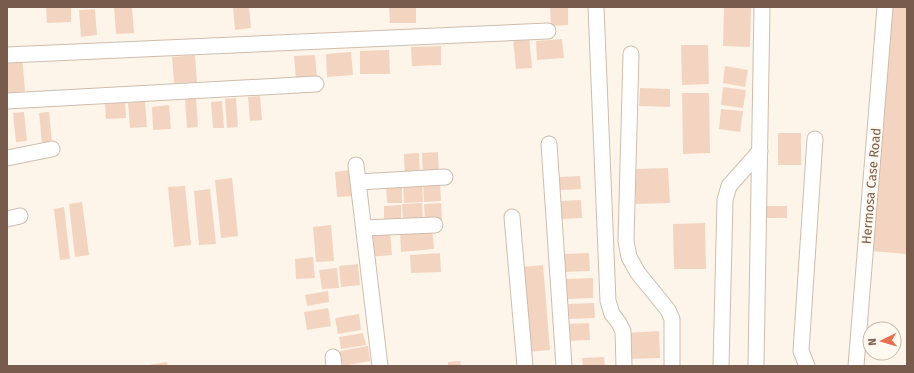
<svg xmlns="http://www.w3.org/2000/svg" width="914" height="373" viewBox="0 0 914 373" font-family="'Fira Sans',sans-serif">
<rect width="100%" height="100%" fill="#fdf5e9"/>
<path fill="#f3d4c0" d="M46,7H71V22L47,23Z
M114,7H132L134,33L116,34Z
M233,7H249L251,28L235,30Z
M389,7H416V23H390Z
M550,7H568V25L551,26Z
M724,7H751L750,47L723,46Z
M890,7H907V254L871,251Z
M95,9L97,35L81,37L79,10Z
M529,37L532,68L516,69L513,38Z
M562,39L564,58L537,60L536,41Z
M681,45H708L709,84L682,85Z
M441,46V65L412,66L411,47Z
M389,50L390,74H360V51Z
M351,52L353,75L327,77L326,54Z
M195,55L197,82L174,83L172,57Z
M315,55L317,78L296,79L294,56Z
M22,56L25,91L7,93V57Z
M725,66L748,70L745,87L723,83Z
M723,87L746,90L743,108L721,105Z
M640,88L670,89V107L639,106Z
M682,93H709L710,153L683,154Z
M260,96L262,120L250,121L248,97Z
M196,98L198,127L187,128L185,99Z
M236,98L238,127L227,128L225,99Z
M145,101L147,127L130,128L128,103Z
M222,101L224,128H213L211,102Z
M125,102L126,118L106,119L105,104Z
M169,105L171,129L153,130L152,107Z
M721,109L743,111L740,132L719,129Z
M24,112L27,141L16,142L13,113Z
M49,112L52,142L42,143L39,113Z
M778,133H801V165H778Z
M438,152L439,176L423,177L422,153Z
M419,153L420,177H405L404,154Z
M668,168L670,203L636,204L634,169Z
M350,170L353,196L337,197L335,172Z
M580,176L581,189L559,190V177Z
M232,178L238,236L221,238L215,180Z
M422,180L423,202L404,203L403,181Z
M423,182H440L441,201L424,202Z
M386,183H402V203H387Z
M185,186L191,245L174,247L168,187Z
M210,189L216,244L199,245L194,191Z
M581,200L582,218L562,219L561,201Z
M82,202L89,255L75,257L69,204Z
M422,203L423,221L403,222L402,204Z
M441,203L442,221H425L424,204Z
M401,205V221L384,222V206Z
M761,206H787V218H761Z
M64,207L70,259L60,260L54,209Z
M705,223L706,269H674L673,224Z
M331,225L334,261L316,262L313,227Z
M432,228L434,249L401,252L400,231Z
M390,233L392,255L369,257L367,235Z
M440,253L441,272L411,273L410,255Z
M589,253L590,271L564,272V254Z
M313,257L315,278L296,279L295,259Z
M358,264L360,285L341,287L339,266Z
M543,265L550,350L529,352L521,267Z
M337,268L339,288L322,289L319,270Z
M593,278V298L567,299L566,279Z
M328,291L329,302L307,306L305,295Z
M594,303L595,318L569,319L568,304Z
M328,308L331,326L307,330L304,312Z
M359,314L361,330L338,334L335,318Z
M589,323L590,340L567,341L566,324Z
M659,331L660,358L628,359L626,333Z
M363,333L366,345L341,349L339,337Z
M368,346L370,361L343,366L340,351Z
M604,357L605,366H583L582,358Z
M460,361L461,366H448V362Z
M167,362L168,366H150L149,365Z"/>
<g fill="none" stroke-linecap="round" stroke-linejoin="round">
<defs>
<path id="minor" d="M596,7L608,301L612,314L619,323L623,331L624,366
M631,54L626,241L629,257L638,273L668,310L672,319V366
M7,55L548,31
M7,101L316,84
M549,144L564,366
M7,158L52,149
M356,165L380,366
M358,182L445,177
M512,217L525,366
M7,219L20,216
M364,228L435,225
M333,357L334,366
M721,366L725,200L729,186L760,151
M756,366L762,7
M807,366L801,351L815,139
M856,366L885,7"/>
</defs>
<use href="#minor" stroke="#cfbdae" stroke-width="17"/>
<use href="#minor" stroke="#fff" stroke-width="15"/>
</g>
<g text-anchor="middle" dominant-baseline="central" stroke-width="4" stroke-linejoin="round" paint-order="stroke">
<g font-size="13" fill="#785b4c" stroke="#fff9f0">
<text transform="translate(871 186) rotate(-85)">Hermosa Case Road</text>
</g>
</g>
<rect width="914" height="373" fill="none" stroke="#785b4c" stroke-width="16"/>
<g transform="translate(882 341) rotate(265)"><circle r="19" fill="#fff9f0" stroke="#c9baae"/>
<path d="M0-3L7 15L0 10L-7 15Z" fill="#e86e4d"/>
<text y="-6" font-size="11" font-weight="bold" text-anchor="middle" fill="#785b4c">N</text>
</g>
</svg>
